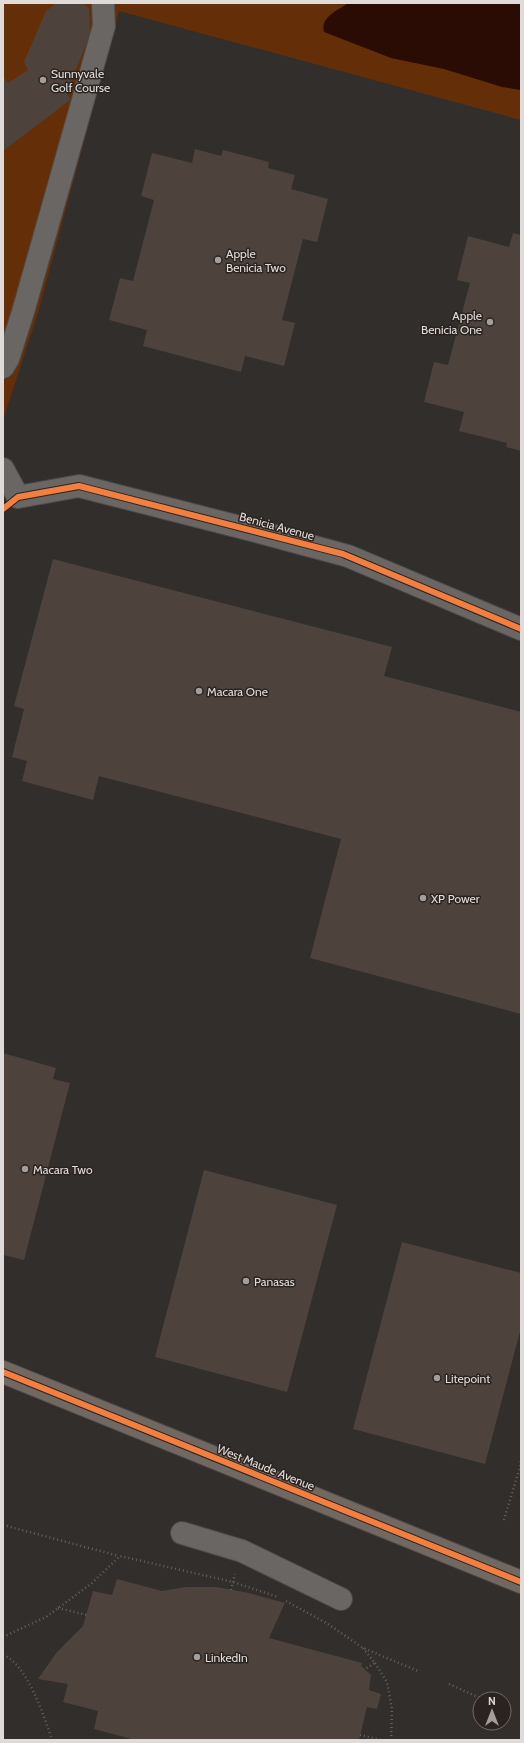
<svg xmlns="http://www.w3.org/2000/svg" width="524" height="1743" viewBox="0 0 524 1743" font-family="Cabin,sans-serif">
<rect width="100%" height="100%" fill="#312e2c"/>
<path fill="#642f08" d="M3,3H521V120L119,11L38,313L3,420Z"/>
<path fill="#2a0c04" d="M348,3H521V90L502,87L444,69L391,58L324,32C320,17 337,11 348,3Z"/>
<path fill="#4d433c" d="M56,3H82L89,8L90,34L67,92L70,100L3,151V76L8,83L28,70L24,62L46,11Z
M195,149L221,156L223,150L269,162L268,168L295,175L291,189L328,199L317,242L303,239L282,320L295,323L284,366L245,356L241,372L143,346L147,330L109,320L120,278L133,281L154,200L141,196L152,153L192,163Z
M513,233L521,235V451L506,447L507,443L459,431L464,412L424,402L434,362L448,365L470,283L457,280L468,236L509,247Z
M53,559L392,647L384,676L521,712V1014L310,958L341,839L99,776L93,800L22,781L27,761L12,757L24,709L14,706Z
M3,1053L56,1068L53,1079L70,1083L24,1260L3,1255Z
M204,1170L337,1205L287,1392L155,1357Z
M402,1242L521,1273V1328L485,1464L353,1429Z
M117,1579L162,1591L186,1587H216L249,1593L285,1603L269,1638L362,1663L361,1666L371,1675L369,1690L381,1694L377,1709L367,1707L359,1740H135L94,1729L98,1711L63,1702L68,1684L38,1679L57,1652L83,1626L93,1591L112,1595Z"/>
<g fill="none" stroke-linecap="round" stroke-linejoin="round">
<defs>
<path id="minor" d="M3,367L8,359L23,312L104,26L103,3
M3,469L18,497
M18,497L79,486L263,533L348,556L521,629
M182,1533L242,1551L341,1599"/>
<path id="major" d="M3,1372L521,1582"/>
</defs>
<use href="#minor" stroke="#4d4a48" stroke-width="24"/>
<use href="#major" stroke="#4d4a48" stroke-width="24"/>
<path stroke="#646160" stroke-width="2.5" stroke-dasharray="1 3" stroke-linecap="butt" d="M504,1520L520,1467L521,1459
M3,1525L119,1556
M231,1590L235,1574
M286,1601L328,1624L363,1648L418,1671
M58,1608L87,1615
M3,1637L46,1617L92,1583L120,1556L233,1582L278,1597
M363,1648L375,1663L365,1669
M3,1655C26,1662 45,1718 52,1740
M375,1663L387,1682L392,1709L391,1740
M449,1684L482,1699
M360,1735L381,1740"/>
<use href="#minor" stroke="#696664" stroke-width="22"/>
<use href="#major" stroke="#726862" stroke-width="22"/>
<defs>
<path id="cycleway" d="M3,509L18,497L79,486L343,554L521,629
M3,1372L521,1582"/>
</defs>
<use href="#cycleway" stroke="#2a231f" stroke-width="8"/>
<use href="#cycleway" stroke="#f27e40" stroke-width="6"/>
</g>
<g fill="#a39e9c" stroke="#2a231f" stroke-width="1.5">
<circle cx="43" cy="80" r="4"/>
<circle cx="218" cy="260" r="4"/>
<circle cx="490" cy="322" r="4"/>
<circle cx="199" cy="691" r="4"/>
<circle cx="423" cy="898" r="4"/>
<circle cx="25" cy="1169" r="4"/>
<circle cx="246" cy="1281" r="4"/>
<circle cx="437" cy="1378" r="4"/>
<circle cx="197" cy="1657" r="4"/>
</g>
<g text-anchor="middle" dominant-baseline="central" stroke-width="3" stroke-linejoin="round" paint-order="stroke">
<g font-size="12" fill="#e0dbd9" stroke="#2a231f" text-anchor="start">
<text x="51" y="73">Sunnyvale<tspan x="51" dy="14">Golf Course</tspan></text>
<text x="226" y="253">Apple<tspan x="226" dy="14">Benicia Two</tspan></text>
<text x="482" y="315" text-anchor="end">Apple<tspan x="482" dy="14">Benicia One</tspan></text>
<text x="207" y="691">Macara One</text>
<text x="431" y="898">XP Power</text>
<text x="33" y="1169">Macara Two</text>
<text x="254" y="1281">Panasas</text>
<text x="445" y="1378">Litepoint</text>
<text x="205" y="1657">LinkedIn</text>
</g>
<g font-size="12" fill="#e0dbd9" stroke="#2a231f">
<text transform="translate(277 526) rotate(15)">Benicia Avenue</text>
<text transform="translate(266 1467) rotate(22)">West Maude Avenue</text>
</g>
</g>
<rect width="524" height="1743" fill="none" stroke="#e0dbd9" stroke-width="8"/>
<g transform="translate(492 1711)"><circle r="19" fill="#2a231f" stroke="#736d69"/>
<path d="M0-3L7 15L0 10L-7 15Z" fill="#a39e9c"/>
<text y="-6" font-size="11" font-weight="bold" text-anchor="middle" fill="#e0dbd9">N</text>
</g>
</svg>
